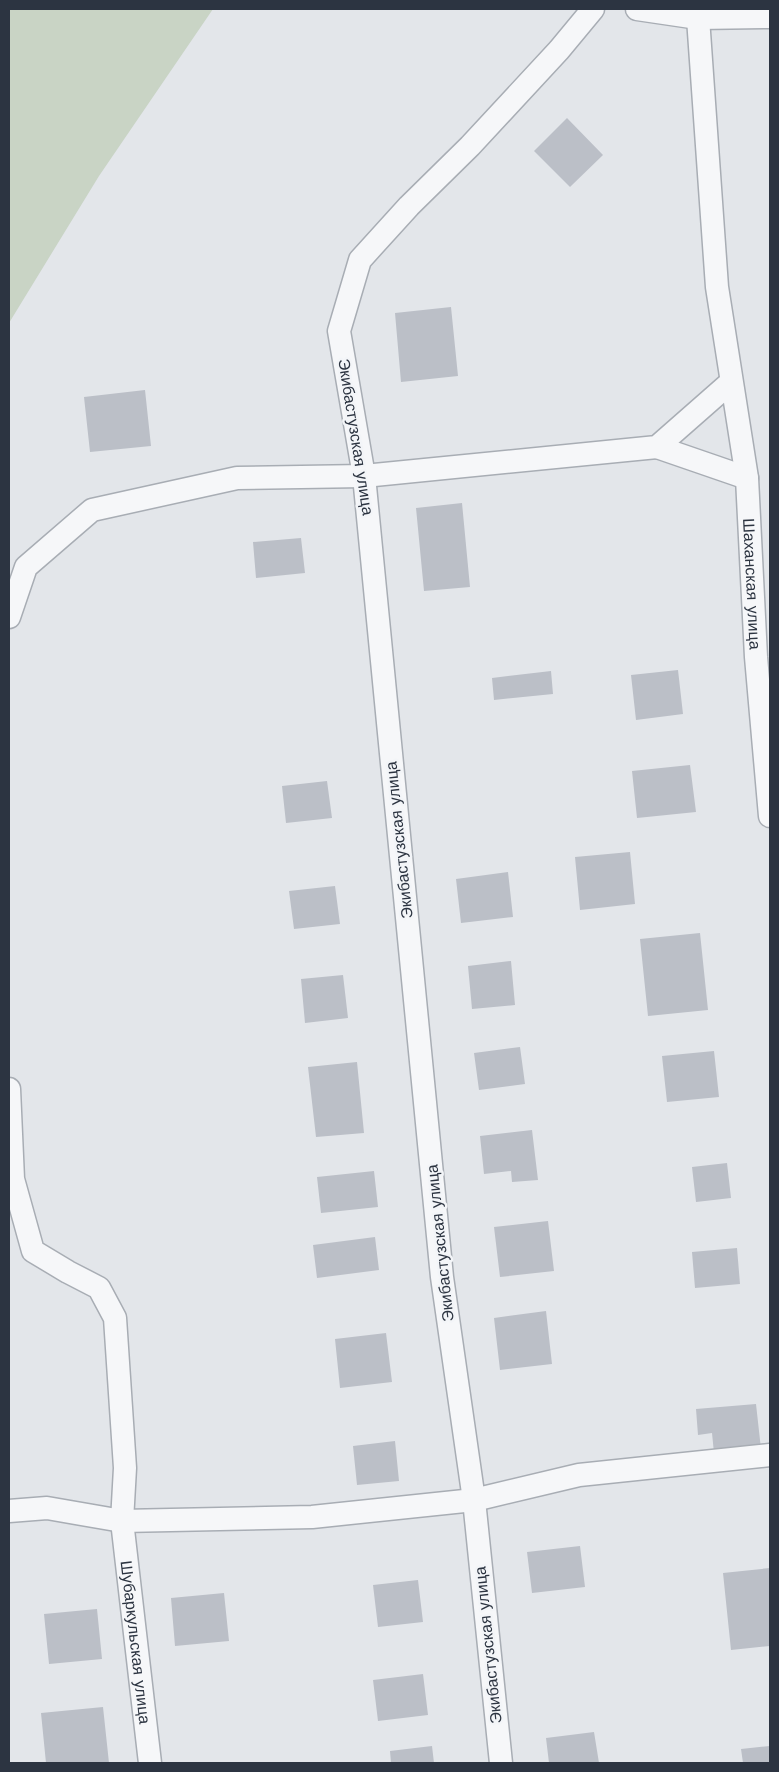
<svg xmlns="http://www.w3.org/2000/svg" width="779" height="1772" viewBox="0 0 779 1772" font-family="'Work Sans',sans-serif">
<rect width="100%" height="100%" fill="#e3e6ea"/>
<path fill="#c9d4c5" d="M9,9H213L99,176L9,323Z"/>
<path fill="#bbbfc7" d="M567,118L603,155L570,187L534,151Z
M451,307L458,376L401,382L395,313Z
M145,390L151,446L90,452L84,397Z
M462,503L470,587L424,591L416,508Z
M301,538L305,573L256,578L253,542Z
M678,670L683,714L636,720L631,675Z
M551,671L553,694L494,700L492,678Z
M690,765L696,812L637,818L632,771Z
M327,781L332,818L286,823L282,786Z
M630,852L635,904L580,910L575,857Z
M508,872L513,917L461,923L456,879Z
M335,886L340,924L294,929L289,891Z
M700,933L708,1010L648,1016L640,939Z
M511,961L515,1005L472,1009L468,966Z
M343,975L348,1018L305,1023L301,979Z
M520,1047L525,1084L479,1090L474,1053Z
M714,1051L719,1097L667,1102L662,1056Z
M357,1062L364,1133L316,1137L308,1067Z
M532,1130L538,1180L512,1182L511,1171L484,1174L480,1136Z
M727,1163L731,1198L696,1202L692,1167Z
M374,1171L378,1207L321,1213L317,1177Z
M548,1221L554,1271L500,1277L494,1227Z
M375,1237L379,1270L317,1278L313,1245Z
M737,1248L740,1284L695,1288L692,1252Z
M546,1311L552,1364L500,1370L494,1318Z
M386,1333L392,1382L340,1388L335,1339Z
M756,1404L761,1449L714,1453L712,1433L698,1435L696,1409Z
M395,1441L399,1481L357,1485L353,1446Z
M580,1546L585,1587L532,1593L527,1552Z
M770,1568V1646L731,1650L723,1573Z
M418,1580L423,1622L378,1627L373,1585Z
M224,1593L229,1641L175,1646L171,1598Z
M97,1609L102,1659L49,1664L44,1614Z
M423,1674L428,1715L378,1721L373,1680Z
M103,1707L109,1763H46L41,1713Z
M594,1732L599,1763H549L546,1738Z
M432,1746L434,1763H391L390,1751Z
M770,1746V1763H743L741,1749Z"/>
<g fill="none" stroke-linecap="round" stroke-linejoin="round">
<defs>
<g id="street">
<path d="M637,9L698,18L770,17"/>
<path id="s1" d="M698,18L717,287L747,478L756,657L770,816"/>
<path d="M657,447L747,478"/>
<path d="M9,617L26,567L92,510L237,478L364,476L657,447L731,382"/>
<path id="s2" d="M9,1089L13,1179L33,1251L68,1272L99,1288L115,1318L125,1468L122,1521L150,1763"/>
<path d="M9,1511L47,1508L122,1521L312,1517L474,1500L579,1475L770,1455"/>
<path d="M501,1763L474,1500L442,1277L364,476L339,331L360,260L409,206L470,146L559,50L593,9"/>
</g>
</defs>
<use href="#street" stroke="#a8adb4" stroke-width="25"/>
<use href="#street" stroke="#f6f7f9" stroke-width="22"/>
</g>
<g text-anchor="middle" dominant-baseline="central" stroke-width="5" stroke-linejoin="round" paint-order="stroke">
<g font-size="16" fill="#2c3441" stroke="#f3f5f8">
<text transform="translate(356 437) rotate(81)">Экибастузская улица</text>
<text stroke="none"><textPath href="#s1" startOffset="569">Шаханская улица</textPath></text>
<text transform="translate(399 840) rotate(-96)">Экибастузская улица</text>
<text transform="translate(440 1243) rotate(-96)">Экибастузская улица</text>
<text stroke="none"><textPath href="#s2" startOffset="600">Шубаркульская улица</textPath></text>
<text transform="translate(488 1645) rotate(-96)">Экибастузская улица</text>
</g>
</g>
<rect width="779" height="1772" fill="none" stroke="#2c3441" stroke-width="20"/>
</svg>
